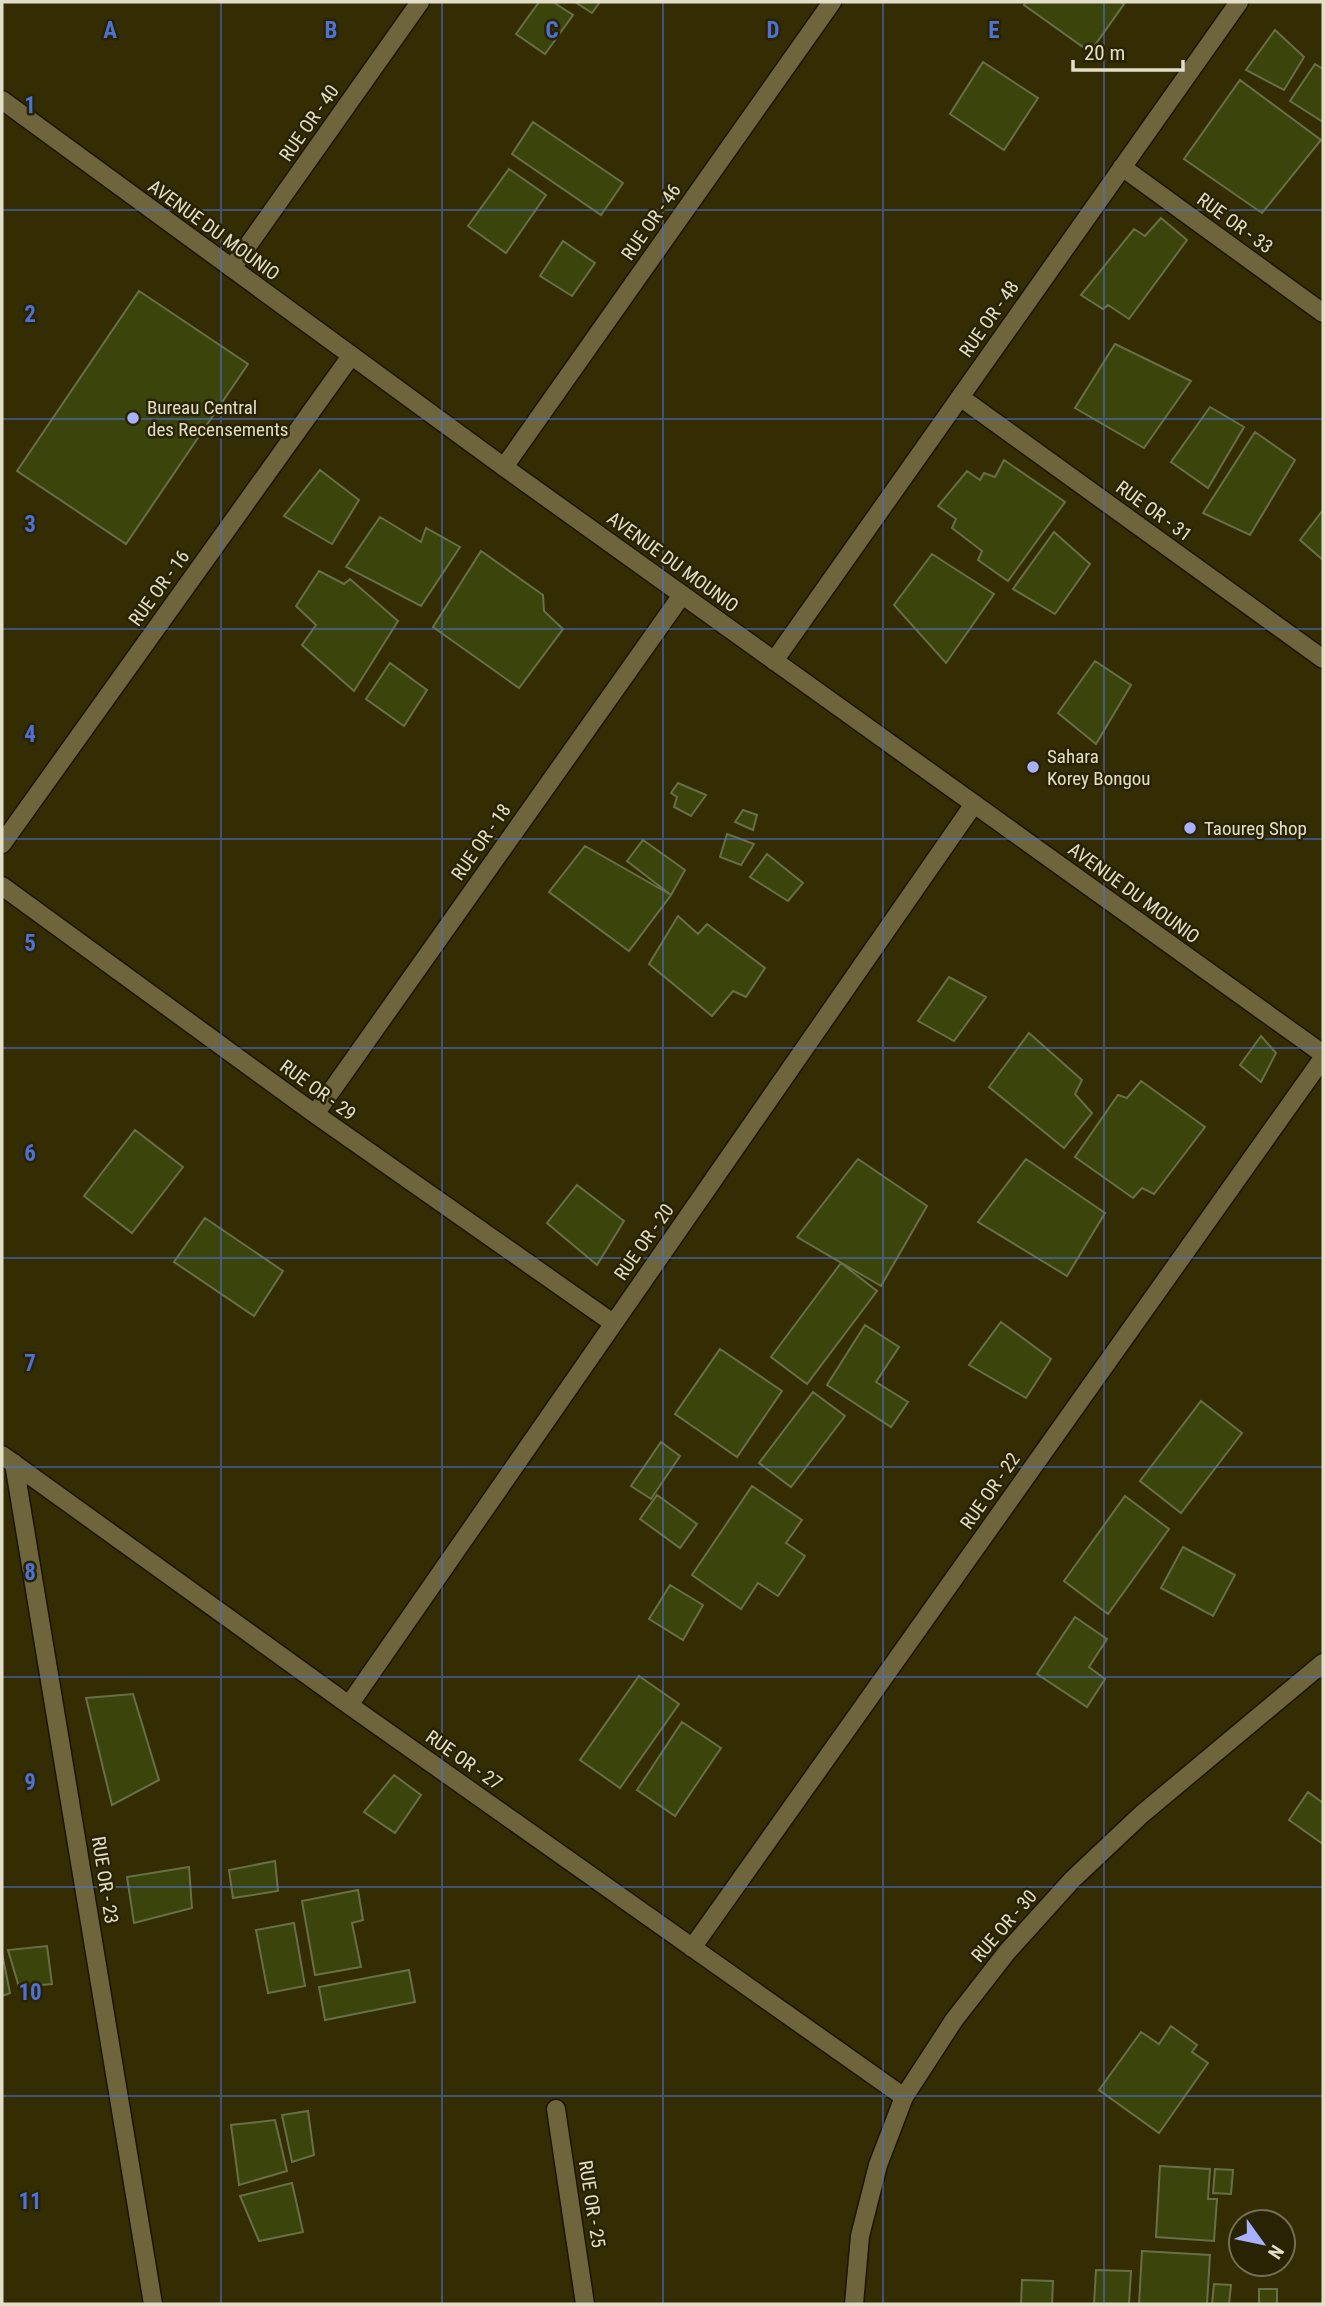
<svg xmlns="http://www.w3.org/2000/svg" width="1325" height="2306" viewBox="0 0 1325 2306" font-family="'Roboto Condensed',sans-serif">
<rect width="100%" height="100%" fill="#342c02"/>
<path fill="#3b440a" stroke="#676f47" stroke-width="2" d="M539,2H553L573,15L545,54L516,34Z
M575,2H600L592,13Z
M1026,2H1120L1124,4L1090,52L1024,5Z
M1275,30L1304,57L1284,90L1246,70Z
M983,62L1038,98L1004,150L950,114Z
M1315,64L1323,69V122L1290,101Z
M1240,80L1321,140L1262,213L1184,159Z
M533,122L623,183L601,215L512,154Z
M509,169L546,195L506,253L468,226Z
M1161,218L1187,240L1129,319L1108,305L1103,309L1081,295L1134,229L1145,236Z
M563,241L595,263L572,296L540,276Z
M139,291L248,364L126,544L17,471Z
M1115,344L1191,381L1144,448L1075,408Z
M1210,407L1244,427L1208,488L1171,462Z
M1255,432L1295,460L1250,535L1203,513Z
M1004,460L1065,502L1008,581L978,560L982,551L952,528L956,519L938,506L967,471L980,480L984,473L995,477Z
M320,470L359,500L332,544L284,516Z
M1323,510V560L1300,540Z
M380,517L421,542L426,528L460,547L421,606L346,567Z
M1054,532L1090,564L1055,614L1013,589Z
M481,551L543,595L544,611L563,629L519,688L433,627Z
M932,554L994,594L946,663L894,605Z
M319,571L344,584L350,579L398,621L354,691L302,645L316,625L296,606Z
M1095,661L1131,685L1096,744L1058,713Z
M390,663L427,690L404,726L366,699Z
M678,783L706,795L691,816L674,807L677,797L671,793Z
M743,810L757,815L753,830L735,822Z
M727,834L754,844L741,865L720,857Z
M643,840L685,870L671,895L627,861Z
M585,846L671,895L629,951L549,892Z
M767,854L803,883L788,901L750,877Z
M678,916L698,934L707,924L765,968L746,997L733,991L712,1016L649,964Z
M949,977L986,997L954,1041L918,1021Z
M1029,1033L1082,1080L1075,1094L1092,1113L1064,1148L989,1087Z
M1261,1036L1276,1053L1261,1082L1240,1065Z
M1141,1081L1205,1127L1154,1194L1142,1188L1133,1198L1075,1157L1118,1095L1127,1098Z
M135,1130L183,1167L132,1233L84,1196Z
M858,1159L927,1206L881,1286L797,1237Z
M1026,1159L1105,1213L1067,1276L978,1222Z
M577,1185L624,1221L597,1265L547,1223Z
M205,1218L283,1271L254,1316L174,1262Z
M841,1263L877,1291L807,1384L771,1357Z
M1001,1322L1051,1359L1026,1398L969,1365Z
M865,1325L899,1347L876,1382L908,1402L891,1427L827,1385Z
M720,1349L782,1391L737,1457L675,1414Z
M813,1392L845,1416L791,1487L759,1463Z
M1201,1401L1242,1433L1181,1513L1140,1481Z
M661,1442L680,1456L651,1499L631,1486Z
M752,1486L802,1520L786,1543L805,1556L778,1596L758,1583L741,1609L692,1575Z
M657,1495L697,1524L680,1548L640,1519Z
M1125,1496L1169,1529L1108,1614L1064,1581Z
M1183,1547L1235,1575L1213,1616L1161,1588Z
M670,1585L703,1605L683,1640L649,1619Z
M1075,1617L1107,1639L1089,1667L1105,1679L1087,1707L1037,1674Z
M639,1676L679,1704L620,1788L580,1760Z
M133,1694L159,1780L112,1805L86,1698Z
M682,1722L721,1748L675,1816L637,1790Z
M394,1775L421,1795L395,1833L364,1812Z
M1308,1792L1323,1803V1844L1289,1820Z
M275,1861L278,1891L233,1898L229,1870Z
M189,1867L192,1908L134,1923L127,1877Z
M358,1890L363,1920L352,1923L361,1967L315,1975L302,1901Z
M294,1923L305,1986L268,1993L256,1930Z
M47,1946L52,1984L19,1987L8,1950Z
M2,1953L10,1993L2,1996Z
M409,1970L415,2002L325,2020L319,1987Z
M1171,2026L1197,2045L1192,2052L1208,2063L1159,2133L1099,2090L1141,2032L1159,2044Z
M308,2111L314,2155L292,2162L282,2115Z
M275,2120L287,2171L239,2185L231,2125Z
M1160,2166L1210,2169L1208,2199H1217L1214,2241L1156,2237Z
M1215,2169L1233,2170L1231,2194L1213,2193Z
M292,2183L303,2232L259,2241L240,2196Z
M1142,2251L1210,2255L1207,2304H1139Z
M1096,2270L1131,2271L1129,2304H1094Z
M1022,2280L1053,2281L1052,2304H1021Z
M1214,2284L1231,2285L1229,2304H1212Z
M1259,2289H1277V2304H1259Z"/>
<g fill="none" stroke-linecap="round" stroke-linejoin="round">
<defs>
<path id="street" d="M1122,167L1323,313
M232,268L420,2
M960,397L1323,659
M504,467L832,2
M774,661L1239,2
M2,844L351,356
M2,886L315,1114L613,1323
M315,1114L682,595
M2,1455L349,1705L904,2097
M14,1463L153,2304
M349,1705L974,804
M692,1948L1323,1058
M556,2109L585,2304
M854,2304L860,2236L878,2165L904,2097L954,2020L1007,1952L1072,1880L1142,1814L1323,1663"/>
<path id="secondary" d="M2,100L504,467L1323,1054"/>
</defs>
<use href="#street" stroke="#1a1400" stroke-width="21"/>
<use href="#secondary" stroke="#1a1400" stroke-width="21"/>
<use href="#street" stroke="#6e653d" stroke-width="18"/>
<use href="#secondary" stroke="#6e653d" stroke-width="18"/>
</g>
<path fill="none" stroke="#4e72d4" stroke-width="2" stroke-opacity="0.55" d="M221,2V2304M442,2V2304M663,2V2304M883,2V2304M1104,2V2304M2,210H1323M2,419H1323M2,629H1323M2,839H1323M2,1048H1323M2,1258H1323M2,1467H1323M2,1677H1323M2,1887H1323M2,2096H1323"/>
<g fill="#a7b1fc" stroke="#292304" stroke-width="2.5">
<circle cx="133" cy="418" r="7"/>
<circle cx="1033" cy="767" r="7"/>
<circle cx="1190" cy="828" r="7"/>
</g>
<g text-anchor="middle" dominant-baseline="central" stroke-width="5" stroke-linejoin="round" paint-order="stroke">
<g font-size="19" fill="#e2dec8" stroke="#292304">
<text transform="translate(309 123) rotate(-55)">RUE OR - 40</text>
<text transform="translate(651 222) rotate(-55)">RUE OR - 46</text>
<text transform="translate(1235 223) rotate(36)">RUE OR - 33</text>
<text transform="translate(214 230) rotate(36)">AVENUE DU MOUNIO</text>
<text transform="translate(989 319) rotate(-55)">RUE OR - 48</text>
<text transform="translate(1154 511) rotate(36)">RUE OR - 31</text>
<text transform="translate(673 562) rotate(36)">AVENUE DU MOUNIO</text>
<text transform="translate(159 588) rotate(-54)">RUE OR - 16</text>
<text transform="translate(481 842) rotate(-55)">RUE OR - 18</text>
<text transform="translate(1134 893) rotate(36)">AVENUE DU MOUNIO</text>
<text transform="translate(318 1090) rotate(36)">RUE OR - 29</text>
<text transform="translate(644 1242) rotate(-55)">RUE OR - 20</text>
<text transform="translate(990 1491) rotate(-55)">RUE OR - 22</text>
<text transform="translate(464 1760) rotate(35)">RUE OR - 27</text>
<text transform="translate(105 1880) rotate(81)">RUE OR - 23</text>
<text transform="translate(1004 1926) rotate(-49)">RUE OR - 30</text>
<text transform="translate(592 2204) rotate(81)">RUE OR - 25</text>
</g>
<g font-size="19" fill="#e2dec8" stroke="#292304" text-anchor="start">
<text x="147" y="407">Bureau Central<tspan x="147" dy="22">des Recensements</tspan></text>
<text x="1047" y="756">Sahara<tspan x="1047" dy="22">Korey Bongou</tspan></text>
<text x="1204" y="828">Taoureg Shop</text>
</g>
</g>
<g font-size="23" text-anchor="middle" font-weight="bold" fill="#4e72d4" stroke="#292304" stroke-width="5" stroke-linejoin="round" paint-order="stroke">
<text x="110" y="38">A</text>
<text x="331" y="38">B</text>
<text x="552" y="38">C</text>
<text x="773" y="38">D</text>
<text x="994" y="38">E</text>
<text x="30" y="113">1</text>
<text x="30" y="322">2</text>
<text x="30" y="532">3</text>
<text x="30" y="742">4</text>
<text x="30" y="951">5</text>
<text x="30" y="1161">6</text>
<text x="30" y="1371">7</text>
<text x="30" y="1580">8</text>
<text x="30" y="1790">9</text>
<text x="30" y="2000">10</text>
<text x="30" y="2209">11</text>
</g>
<rect width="1325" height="2306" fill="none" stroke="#e2dec8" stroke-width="7"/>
<g transform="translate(1262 2243) rotate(123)"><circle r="33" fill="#292304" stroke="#736e52" stroke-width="2"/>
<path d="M0-5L12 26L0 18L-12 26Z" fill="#a7b1fc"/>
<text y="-10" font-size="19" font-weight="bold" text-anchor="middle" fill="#e2dec8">N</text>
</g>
<path d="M1073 60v10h110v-10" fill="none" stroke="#e2dec8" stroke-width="3.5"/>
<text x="1084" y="60" font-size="21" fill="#e2dec8" stroke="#292304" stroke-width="5" paint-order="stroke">20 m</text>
</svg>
